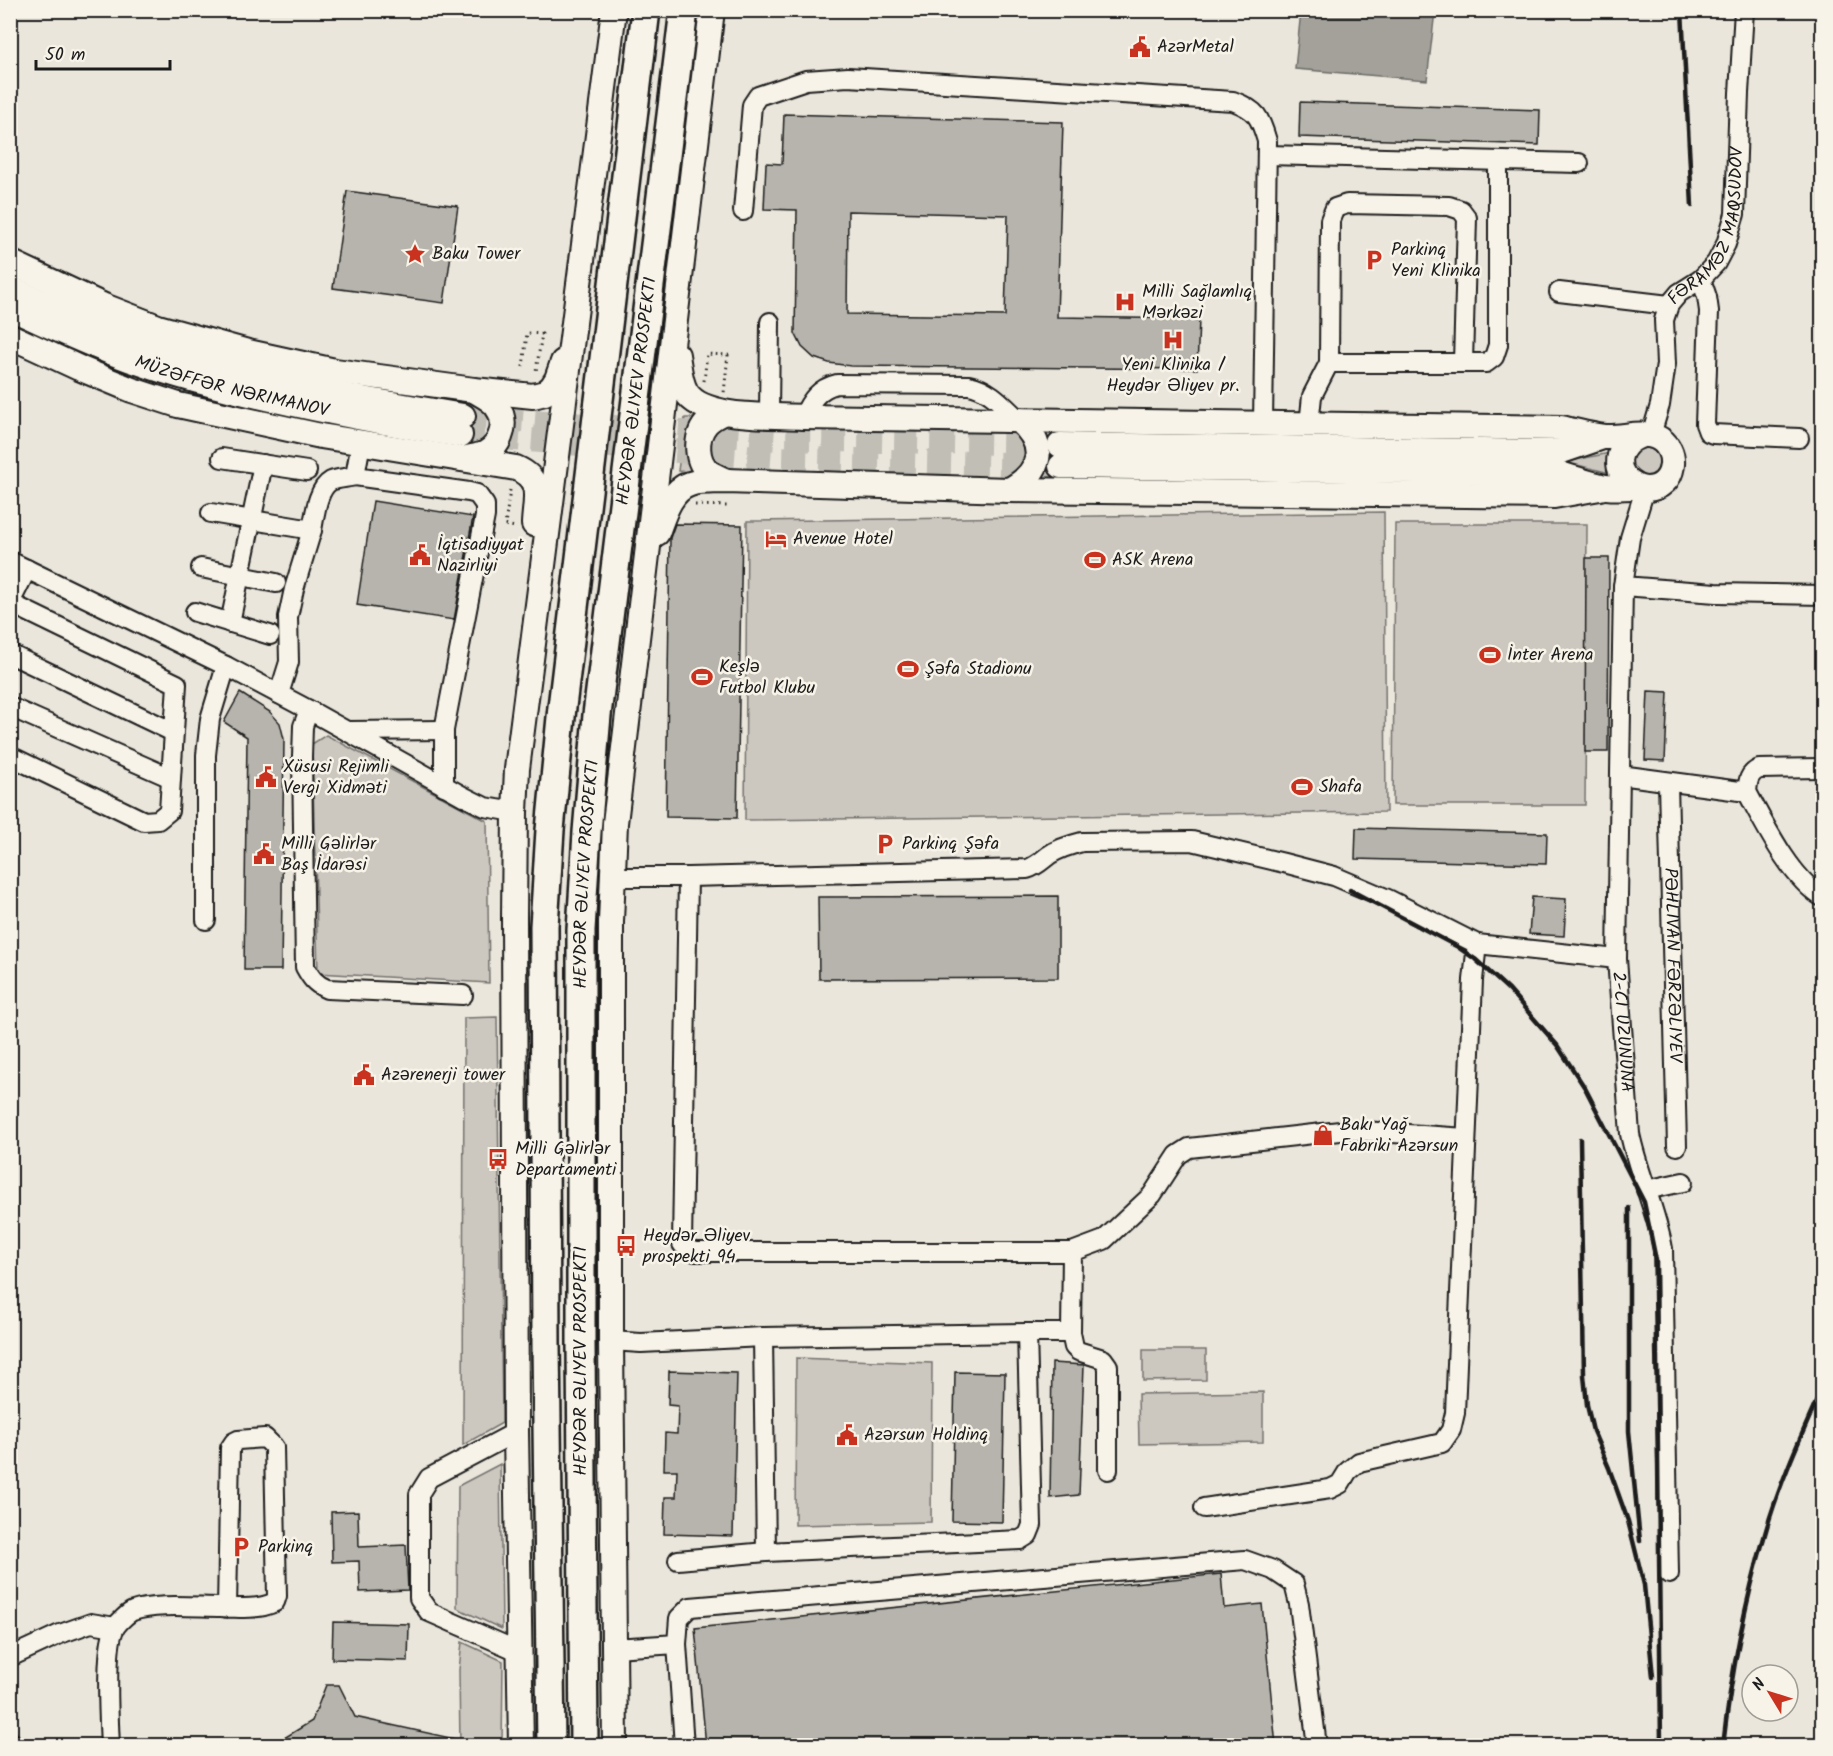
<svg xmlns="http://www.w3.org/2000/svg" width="1833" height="1756" viewBox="0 0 1833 1756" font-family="Kalam,sans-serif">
<rect width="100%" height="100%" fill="#eae6dc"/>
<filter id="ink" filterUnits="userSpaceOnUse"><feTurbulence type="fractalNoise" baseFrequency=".0167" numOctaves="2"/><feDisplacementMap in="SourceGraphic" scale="12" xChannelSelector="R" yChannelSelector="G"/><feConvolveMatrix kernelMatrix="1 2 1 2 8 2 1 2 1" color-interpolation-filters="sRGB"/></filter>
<g filter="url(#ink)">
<path fill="#ccc8c0" stroke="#74726e" stroke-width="1.5" d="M685,418H698L693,472L678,471Z
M1631 462a15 15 0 1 1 30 0a15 15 0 1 1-30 0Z
M1610,453V473L1565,462Z
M1384,512L1386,812L745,820L747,521Z
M1395,524H1587L1585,805H1393Z
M326,735L487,821L489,983L318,973L312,744Z
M497,1017L502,1423L463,1445L464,1018Z
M1143,1350H1206V1380L1143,1381Z
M796,1358L932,1363L931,1522L795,1525Z
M1263,1392V1442L1139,1444L1138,1394Z
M500,1464L502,1629L457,1608L458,1486Z
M462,1642L503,1661L502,1745H460L459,1670Z"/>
<path fill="#a3a19a" stroke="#6d6c68" stroke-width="1.5" d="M1301,11H1435L1427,80L1295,69Z"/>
<path fill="#b6b4ac" stroke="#1c1c1c" stroke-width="1.5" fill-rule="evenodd" d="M1300,102L1540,110L1539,145L1299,137Z
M784,114L1063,122L1057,317L1199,319L1197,369L851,366L829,363L814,358L802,347L795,333L797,210L764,209L766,163L782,164ZM848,211L1008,215L1005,316L847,314Z
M347,191L458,206L444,303L333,288Z
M373,501L473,517L454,620L357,605Z
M675,524L742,525L737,818L666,817L670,538Z
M1586,558H1609L1608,752H1585Z
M1648,691L1668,692L1665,761L1645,760Z
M240,693L270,712L280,723L284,739L281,970H244L247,737L224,722Z
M1356,828L1547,833L1546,864L1355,859Z
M1058,896V978L819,979L818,897Z
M1532,897L1566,899L1564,936L1529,934Z
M1052,1363L1084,1365L1079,1495L1050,1498Z
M669,1371L737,1373L733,1536L664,1534L665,1497H676L677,1470H664L665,1433L677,1434L678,1406L668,1405Z
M955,1372L1005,1373L1002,1522L952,1521Z
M358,1511L359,1547L406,1545L408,1590L360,1592L359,1561L332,1562L331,1512Z
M1221,1574L1224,1608L1262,1604L1276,1746H706L695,1628Z
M333,1622L409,1624L408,1661L332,1659Z
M326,1685H339L355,1717L455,1739V1746H271L312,1721Z"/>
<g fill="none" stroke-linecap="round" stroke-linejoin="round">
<path stroke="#c1beb6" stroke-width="24" stroke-dasharray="24 12" stroke-linecap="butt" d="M463,416L778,439L1055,444
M460,435L772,458L1053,465"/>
<defs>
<g id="minor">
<path d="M1267,155L1579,163"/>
<path d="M743,211L752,105L758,96L806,80L848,77L1233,101C1257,110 1260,117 1267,141L1263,424"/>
<path d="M1701,279L1707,297L1709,311L1705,424L1708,432L1713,434L1799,438"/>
<path d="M1559,292L1669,305"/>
<path d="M1329,363H1486L1494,357L1498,345V161"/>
<path d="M769,415L770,322"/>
<path d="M803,417C810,401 819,388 837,384L969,385C990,389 1004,406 1019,420"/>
<path d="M1309,425L1312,396L1329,363L1330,220L1335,208L1347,204L1449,206L1461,210L1467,218L1463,362"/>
<path id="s1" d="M1651,435L1660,405L1666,364L1664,320L1669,305L1679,293L1701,279L1716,263L1726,244L1735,214L1739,93L1744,10"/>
<path d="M222,458L307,471"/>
<path d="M355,476L469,492L477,494L485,505V516L444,730V786"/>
<path id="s2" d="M1645,489L1630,538L1623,586L1617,959L1630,1134C1638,1173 1656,1209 1663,1249L1669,1574"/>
<path d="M211,513L312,530C315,515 317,489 331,481C338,478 348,478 355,476L361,443"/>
<path d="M10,561L226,666L309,710L463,796L485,807L515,812"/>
<path d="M201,568L276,583"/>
<path d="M1623,586L1716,593L1822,595"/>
<path d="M10,603L177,684L169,811L158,820L144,821L10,756"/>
<path d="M10,603L27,569"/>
<path d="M195,612L270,635"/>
<path d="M230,623L263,464"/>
<path d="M10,654L173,732"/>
<path d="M279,694L289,662L288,617L294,589L312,530"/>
<path d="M10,707L171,778"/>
<path d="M309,710L303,726L302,757L305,967C311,978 315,984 327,989L463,995"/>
<path d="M349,731L444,730"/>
<path d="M1620,775L1747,792"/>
<path id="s3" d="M1668,783L1677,1146"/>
<path d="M1747,792C1765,825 1790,877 1822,897"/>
<path d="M1747,792C1748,782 1748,774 1759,769L1822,768"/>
<path d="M612,877H688L1027,869C1037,866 1041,861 1049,855C1059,848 1070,845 1082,842L1192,841L1284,863L1334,876L1388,899L1477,944"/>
<path d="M688,877L682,1244L687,1249L695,1252H1072L1071,1333L1074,1347L1078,1351L1103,1359L1108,1366V1470"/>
<path d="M206,920V755L210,719L226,666"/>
<path d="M1646,1190L1683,1182"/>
<path d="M1072,1252L1104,1240L1152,1195L1178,1155L1189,1148L1349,1130L1466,1138"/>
<path d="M1027,1333H1071"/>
<path d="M763,1337L766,1552"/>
<path d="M611,1341L641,1343L763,1337L1027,1333L1032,1525L1028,1535L1020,1540L766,1552L678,1560"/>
<path d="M516,1432L429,1478L419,1494V1598L429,1612L520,1652"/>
<path d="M1204,1508L1330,1489L1340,1484L1348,1471L1359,1462L1442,1443L1451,1430L1455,1413L1473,980L1477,944L1617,959"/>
<path d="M677,1644L684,1746"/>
<path d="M614,1648L677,1644L679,1618L690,1607L1245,1560L1273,1570L1294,1584L1299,1604L1317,1746"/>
<path d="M10,1657L60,1634L91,1623L115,1627"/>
<path d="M10,1741L11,1746"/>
<path d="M110,1746C109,1722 104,1643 116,1626C119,1622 128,1613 133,1611C155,1603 196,1607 221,1607C237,1608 260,1610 275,1602L277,1596L274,1447L265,1438L238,1440L234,1442L230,1448L227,1608"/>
</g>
<g id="major">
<path d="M10,262L104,306L158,327L248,352L335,371L474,390L533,396L545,393L552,387L557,379L563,362"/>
<path d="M10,288L95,327L149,348L191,360L334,394L463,416"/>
<path id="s4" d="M10,308C53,327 96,348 140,363C190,381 242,393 294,404C349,416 404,426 460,435"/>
<path d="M10,336L79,368L132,390L178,405L321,436L516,468C544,480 535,499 534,524"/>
<path d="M677,355C679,367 680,382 686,392C703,420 773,415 803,417L1561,428C1576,431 1591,436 1606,437C1622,438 1641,431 1656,437C1681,448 1676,488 1647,489C1642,489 1638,487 1633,487C1623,487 1611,489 1601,486C1587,483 1572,478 1557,473L1061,466"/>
<path d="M722,413C716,416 710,419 706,424C695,437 695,462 710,473C715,476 722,479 727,481"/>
<path d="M1060,445L1559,452L1603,437"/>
<path d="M463,459C470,457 480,456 486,453C502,444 508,421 497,407C492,399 482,395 474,390"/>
<path d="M1637,487C1610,473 1615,444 1642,435"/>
<path d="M1009,490C1042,472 1048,446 1019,420"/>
<path d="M657,533C663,517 670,490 690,484C701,480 716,482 727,481L1009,490L1554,496L1600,488"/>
<path d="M521,1746L516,1432L514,918L515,812L517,769L614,10"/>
<path d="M615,1746L611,1341V922L615,823L712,10"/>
</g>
<g id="highway">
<path d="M551,1746L546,1344L544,926L550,830L562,707L646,10"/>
<path id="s5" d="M584,1746L581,1344V930L587,832L597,715L684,10"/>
</g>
</defs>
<use href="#minor" stroke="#1c1c1c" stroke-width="22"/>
<use href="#major" stroke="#1c1c1c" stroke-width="28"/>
<use href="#highway" stroke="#1c1c1c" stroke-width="32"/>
<path stroke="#1c1c1c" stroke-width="3" stroke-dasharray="1.5 4.5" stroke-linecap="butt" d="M523,367L527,333L542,334L536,371
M704,381L707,354L728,355L724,393
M510,490L505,525L515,527
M695,505L727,506V502"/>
<use href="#minor" stroke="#f7f3e8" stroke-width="18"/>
<use href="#major" stroke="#f7f3e8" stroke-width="24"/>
<use href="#highway" stroke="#f7f3e8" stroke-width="27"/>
<path stroke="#1c1c1c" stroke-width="4.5" d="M1682,10L1692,206
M1350,890L1456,946L1475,959L1509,990L1557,1045L1585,1088L1644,1202L1656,1260L1661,1746
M1580,1139L1584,1375L1587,1405L1593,1431L1609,1468L1628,1521L1644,1585L1653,1677
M1629,1208V1431L1640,1541
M1723,1746C1731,1675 1745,1602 1765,1534C1779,1484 1801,1436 1822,1389"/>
</g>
</g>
<defs>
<symbol id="civic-bare" viewBox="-9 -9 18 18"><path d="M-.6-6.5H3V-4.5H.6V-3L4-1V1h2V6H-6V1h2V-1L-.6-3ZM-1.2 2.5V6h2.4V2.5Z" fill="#c8321e" stroke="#f7f3e8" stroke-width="2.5" paint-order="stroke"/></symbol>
<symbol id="sight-bare" viewBox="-9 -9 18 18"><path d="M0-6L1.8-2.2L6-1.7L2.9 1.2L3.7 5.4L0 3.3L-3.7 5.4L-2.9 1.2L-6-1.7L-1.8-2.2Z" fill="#c8321e" stroke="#f7f3e8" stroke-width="2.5" paint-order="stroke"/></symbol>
<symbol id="parking-bare" viewBox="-9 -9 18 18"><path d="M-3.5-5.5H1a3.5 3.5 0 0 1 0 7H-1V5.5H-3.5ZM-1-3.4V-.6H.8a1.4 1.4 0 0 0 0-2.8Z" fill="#c8321e" stroke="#f7f3e8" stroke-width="2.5" paint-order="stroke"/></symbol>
<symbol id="hospital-bare" viewBox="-9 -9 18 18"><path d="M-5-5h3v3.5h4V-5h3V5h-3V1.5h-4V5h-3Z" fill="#c8321e" stroke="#f7f3e8" stroke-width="2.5" paint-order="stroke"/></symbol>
<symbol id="hotel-bare" viewBox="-9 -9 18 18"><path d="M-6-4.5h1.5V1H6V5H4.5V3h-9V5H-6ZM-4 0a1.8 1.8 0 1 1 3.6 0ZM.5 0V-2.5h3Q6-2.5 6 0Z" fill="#c8321e" stroke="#f7f3e8" stroke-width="2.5" paint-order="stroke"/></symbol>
<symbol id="stadium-bare" viewBox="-9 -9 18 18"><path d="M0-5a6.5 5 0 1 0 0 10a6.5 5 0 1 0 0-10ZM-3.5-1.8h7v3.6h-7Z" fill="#c8321e" stroke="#f7f3e8" stroke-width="2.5" paint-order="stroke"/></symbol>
<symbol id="shop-bare" viewBox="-9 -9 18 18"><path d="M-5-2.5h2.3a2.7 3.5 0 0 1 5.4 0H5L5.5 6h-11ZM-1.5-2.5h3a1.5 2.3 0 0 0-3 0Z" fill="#c8321e" stroke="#f7f3e8" stroke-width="2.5" paint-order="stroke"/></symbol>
<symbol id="bus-bare" viewBox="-9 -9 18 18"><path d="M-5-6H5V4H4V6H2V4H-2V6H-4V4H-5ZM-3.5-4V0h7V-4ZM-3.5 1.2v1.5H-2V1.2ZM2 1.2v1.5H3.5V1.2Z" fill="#c8321e" stroke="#f7f3e8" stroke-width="2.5" paint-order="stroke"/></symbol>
</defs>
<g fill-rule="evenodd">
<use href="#civic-bare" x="1125" y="32" width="30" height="30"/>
<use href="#sight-bare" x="400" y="239" width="30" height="30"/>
<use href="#parking-bare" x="1359" y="245" width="30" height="30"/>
<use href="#hospital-bare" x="1110" y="287" width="30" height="30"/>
<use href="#hospital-bare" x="1158" y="325" width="30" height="30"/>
<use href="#hotel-bare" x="761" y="524" width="30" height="30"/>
<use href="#civic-bare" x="405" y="540" width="30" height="30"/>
<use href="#stadium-bare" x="1080" y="545" width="30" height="30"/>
<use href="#stadium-bare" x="1475" y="640" width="30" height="30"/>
<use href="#stadium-bare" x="893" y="654" width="30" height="30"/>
<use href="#stadium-bare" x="687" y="662" width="30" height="30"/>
<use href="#civic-bare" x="251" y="762" width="30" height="30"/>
<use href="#stadium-bare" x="1287" y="772" width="30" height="30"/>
<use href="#parking-bare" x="870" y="829" width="30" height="30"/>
<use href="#civic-bare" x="249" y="839" width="30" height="30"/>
<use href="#civic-bare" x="349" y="1060" width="30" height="30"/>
<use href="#shop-bare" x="1308" y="1120" width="30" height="30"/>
<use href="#bus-bare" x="483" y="1144" width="30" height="30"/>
<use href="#bus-bare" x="611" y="1231" width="30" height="30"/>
<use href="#civic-bare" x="832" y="1420" width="30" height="30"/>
<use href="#parking-bare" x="226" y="1532" width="30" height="30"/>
</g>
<g text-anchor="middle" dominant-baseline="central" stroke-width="5" stroke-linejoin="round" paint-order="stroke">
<g font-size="18" fill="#1c1c1c" stroke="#f7f3e8" text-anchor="start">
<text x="1157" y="47">AzərMetal</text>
<text x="1391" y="250">Parkinq<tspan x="1391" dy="21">Yeni Klinika</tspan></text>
<text x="432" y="254">Baku Tower</text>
<text x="1142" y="292">Milli Sağlamlıq<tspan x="1142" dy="21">Mərkəzi</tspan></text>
<text x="1173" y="365" text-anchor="middle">Yeni Klinika /<tspan x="1173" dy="21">Heydər Əliyev pr.</tspan></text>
<text x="793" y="539">Avenue Hotel</text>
<text x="437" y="545">İqtisadiyyat<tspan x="437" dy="21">Nazirliyi</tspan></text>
<text x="1112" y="560">ASK Arena</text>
<text x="1507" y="655">İnter Arena</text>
<text x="719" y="667">Keşlə<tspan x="719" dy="21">Futbol Klubu</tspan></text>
<text x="925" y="669">Şəfa Stadionu</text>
<text x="283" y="767">Xüsusi Rejimli<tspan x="283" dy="21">Vergi Xidməti</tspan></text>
<text x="1319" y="787">Shafa</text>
<text x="281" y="844">Milli Gəlirlər<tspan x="281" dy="21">Baş İdarəsi</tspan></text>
<text x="902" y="844">Parkinq Şəfa</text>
<text x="381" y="1075">Azərenerji tower</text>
<text x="1340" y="1125">Bakı Yağ<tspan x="1340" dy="21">Fabriki Azərsun</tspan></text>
<text x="515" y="1149">Milli Gəlirlər<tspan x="515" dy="21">Departamenti</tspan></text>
<text x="643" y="1236">Heydər Əliyev<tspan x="643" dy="21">prospekti 94</tspan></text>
<text x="864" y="1435">Azərsun Holdinq</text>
<text x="258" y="1547">Parkinq</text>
</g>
<g font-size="18" fill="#1c1c1c" stroke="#f7f3e8">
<text stroke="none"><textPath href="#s1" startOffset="226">FƏRAMƏZ MAQSUDOV</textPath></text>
<text stroke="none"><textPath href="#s4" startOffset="236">MÜZƏFFƏR NƏRIMANOV</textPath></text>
<text stroke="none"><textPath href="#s5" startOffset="1358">HEYDƏR ƏLIYEV PROSPEKTI</textPath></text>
<text stroke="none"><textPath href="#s5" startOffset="872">HEYDƏR ƏLIYEV PROSPEKTI</textPath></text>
<text stroke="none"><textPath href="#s3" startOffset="182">PƏHLIVAN FƏRZƏLIYEV</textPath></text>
<text stroke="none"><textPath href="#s2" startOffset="546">2-CI UZUNUNA</textPath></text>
<text transform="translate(581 1361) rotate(-90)">HEYDƏR ƏLIYEV PROSPEKTI</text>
</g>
</g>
<rect width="1833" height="1756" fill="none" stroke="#f7f3e8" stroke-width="36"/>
<rect x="18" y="18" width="1797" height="1720" fill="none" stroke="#1c1c1c" stroke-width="2" filter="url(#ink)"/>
<g transform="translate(1770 1693) rotate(308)"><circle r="28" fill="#f7f3e8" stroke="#9f9d96" stroke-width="1.5"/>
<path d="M0-4.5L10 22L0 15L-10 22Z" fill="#c8321e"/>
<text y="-9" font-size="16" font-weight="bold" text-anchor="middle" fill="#1c1c1c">N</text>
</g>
<path d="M36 60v9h134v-9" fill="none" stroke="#1c1c1c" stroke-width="3"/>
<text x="45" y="60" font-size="18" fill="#1c1c1c" stroke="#f7f3e8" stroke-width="4.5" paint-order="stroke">50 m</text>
</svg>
